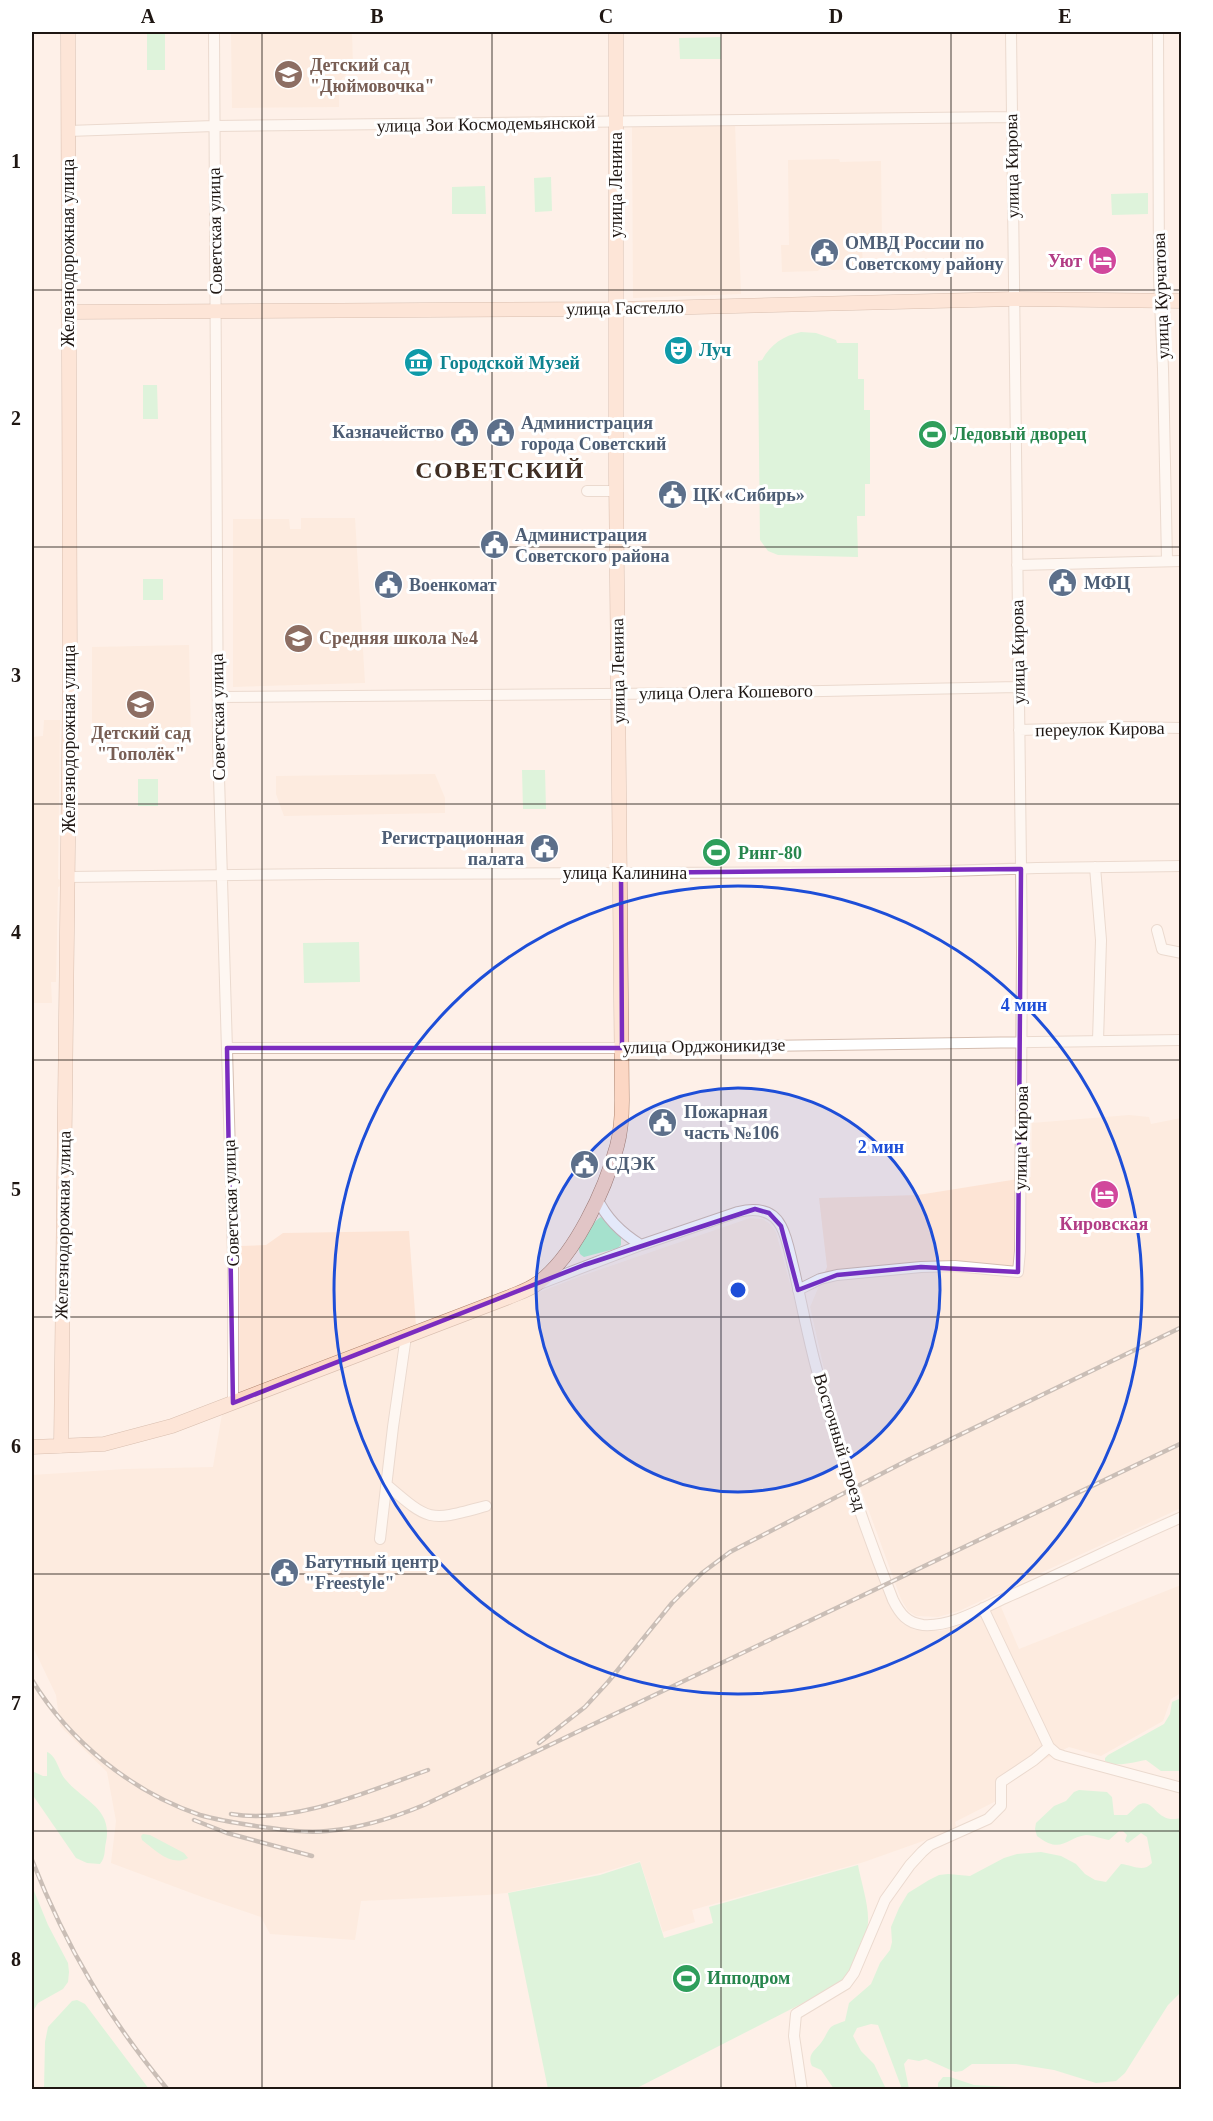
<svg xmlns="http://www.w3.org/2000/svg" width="1213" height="2121" viewBox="0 0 1213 2121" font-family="Georgia,serif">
<rect width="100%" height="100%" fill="#fef0e8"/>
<path fill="#fde4d5" d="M231,32H352L353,67L339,82V107L232,108Z
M735,124L741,294L633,298L632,127Z
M839,159L840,162L881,161L882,245L862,246L863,269L832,270L828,267H822L818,271L782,272L781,245H789L788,160Z
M301,518H355L365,683L233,687V519H289L290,529H301Z
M189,645L191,740L92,741V647Z
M44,720H60L58,879L61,880V886L58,887L56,982H51L52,1003H34L32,1073V737L43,736Z
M435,774L445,798V813L284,816L276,794V776Z
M1129,1115L1149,1117L1151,1124L1181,1118V1508L959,1611L938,1617L916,1616L908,1611L901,1599L858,1481L826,1378L810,1307L827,1267L819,1198L918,1195L1031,1177L1032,1123Z
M750,1218L763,1219L770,1224L776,1232L794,1298L822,1410L842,1480L889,1605L897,1617L903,1624L915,1630L941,1631L954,1627L1001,1607L1019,1649L1181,1585V1693L1171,1699L1163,1721L1101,1756L1069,1747L1049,1757L1000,1788L996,1801L955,1822L957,1829L864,1862L692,1910L695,1922L663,1932L640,1861L601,1873L506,1893L487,1895L361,1901L355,1940L270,1934L261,1917L202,1897L111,1863L116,1821L107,1772L60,1726L56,1695L32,1645V1475L125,1469L213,1467L222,1414L581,1276Z
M409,1231L416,1326L239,1396L240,1246L266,1245L283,1233Z"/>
<path fill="#b8f6cc" d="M149,32H165V70H147V33Z
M721,37V59H680L679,38Z
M551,177L552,211L535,212L534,178Z
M485,186L486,214H452V187Z
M1148,193V214L1112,215L1111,194Z
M801,332L816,333L836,340L837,343H858V379H864V410H870V484H865V516H857L858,557L778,555L768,551L760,540L758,361L762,360C771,344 783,336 801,332Z
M143,385H157L158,419H143Z
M143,579H163V600H143Z
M522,770H545L546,809H523Z
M138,779H158V806H138Z
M359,942L360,982L304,983L303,943Z
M601,1217L621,1236V1245L618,1248L584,1257C581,1255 579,1254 579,1249C579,1241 594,1220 601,1217Z
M1181,1698V1771H1161L1146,1760C1133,1762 1116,1768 1105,1761V1758L1108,1755L1164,1724L1170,1714L1172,1702Z
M47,1752C57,1756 58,1770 65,1779C83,1801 113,1808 106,1842C104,1850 106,1857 100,1864L87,1863L76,1858L32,1794V1771L43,1776H47Z
M1079,1790L1107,1792L1112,1797L1114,1815H1127C1131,1812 1134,1808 1138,1805C1155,1796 1155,1825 1181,1818V1992L1168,2005L1125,2073L1116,2081L1096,2083L1054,2070L1016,2064H972L962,2071L955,2072L926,2059L919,2061L908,2059L904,2064L909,2089H902L878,2025L871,2024L857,2028L853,2036L861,2051L874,2064L886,2089H834L821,2070L812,2066C806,2053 817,2050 823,2040C826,2036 827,2031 831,2027C835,2024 840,2023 845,2021L849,2003L871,1984L880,1963L890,1950L892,1942L891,1927L899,1908L908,1893L929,1880L939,1875L948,1874L970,1876L1004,1858L1017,1854L1041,1852L1061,1856L1076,1864L1085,1874L1095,1880L1106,1882L1121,1864C1133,1865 1143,1873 1152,1863L1147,1837L1141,1833L1128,1843L1125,1841L1127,1835L1123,1831H1119L1109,1840C1102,1839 1093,1835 1086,1835C1065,1838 1062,1855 1037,1836L1035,1829L1036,1823L1054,1806L1066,1801L1074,1792Z
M143,1834L150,1835L184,1853L188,1858C171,1867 155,1850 142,1840L141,1836Z
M640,1862L664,1938L713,1923L709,1907L858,1865C861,1882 869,1905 868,1922C867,1943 855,1967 842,1983L635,2089H548L508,1893L600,1875Z
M32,1886L48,1925L68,1963L69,1972L68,1982L63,1989L38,2003L33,2011L32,2075Z
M77,2000L85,2004L149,2089H44L45,2042L48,2027L72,2001Z
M943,2077H950L974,2085L1044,2089H938V2083Z"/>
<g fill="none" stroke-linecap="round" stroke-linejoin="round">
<defs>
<path id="minor" d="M214,32L218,743L233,1255V1403
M1158,32L1159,279L1163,369L1167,560
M68,131L214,126L1012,117
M587,491H616
M1017,565L1182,561
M218,697L726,693L1019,687
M1019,730L1123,727L1182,728
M1095,867L1101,940L1098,1041
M68,877L328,874L916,872L1037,868L1182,866
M1157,930L1162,949L1182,953
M227,1048H622L1182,1040
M597,1198C606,1218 623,1234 641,1245
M542,1283L641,1245L738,1212C755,1208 772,1209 781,1226C788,1239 790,1255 794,1270C801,1301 807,1332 815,1363C836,1444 862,1522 893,1600C900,1614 907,1623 923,1625C951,1627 981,1609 1005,1598C1065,1572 1122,1543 1182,1517
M798,1290L820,1279L837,1275L921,1267L955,1266L1018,1272L1020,1251L1022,951L1011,32
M387,1485C431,1523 430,1521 486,1506
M380,1539L393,1427L406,1336
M983,1608L1049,1747L1057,1754L1063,1756L1182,1788
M802,2090L794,2036L796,2014L846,1984L854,1973L885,1900L910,1865L922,1852L930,1845L988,1819L1001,1806V1782L1034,1760L1049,1747"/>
<path id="major" d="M68,312L615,309L1014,299L1182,301
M61,1446L70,674L68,32
M32,1447L104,1444L172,1426L509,1297C518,1293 529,1290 538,1283C575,1256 605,1190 617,1146C621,1131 622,1116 622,1100L616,476V32"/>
</defs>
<use href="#minor" stroke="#d5beb1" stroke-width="12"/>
<use href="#major" stroke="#ad826c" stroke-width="15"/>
<use href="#minor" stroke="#fff" stroke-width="10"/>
<use href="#major" stroke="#fcd7c4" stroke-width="14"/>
<defs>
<path id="rail" d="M32,1680C69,1741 132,1792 200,1815C221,1821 242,1824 263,1827C284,1830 306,1833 327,1831C361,1828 393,1818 424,1805L1182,1443
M539,1743L585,1707L608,1682L672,1603L702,1573L730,1552L910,1459L1182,1327
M231,1814C293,1825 369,1791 428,1770
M194,1820L227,1833L312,1856
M32,1860C67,1949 107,2016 168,2090"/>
</defs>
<use href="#rail" stroke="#8c817b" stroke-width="4.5"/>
<use href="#rail" stroke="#fff" stroke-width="2" stroke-dasharray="7" stroke-linecap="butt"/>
</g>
<path d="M0 0H1213V2121H0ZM1021,869L1018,1272L921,1267L837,1275L798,1290L781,1226L769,1213L755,1209L584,1265L233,1403L227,1048H622L621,873Z" fill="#fef0e8" fill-opacity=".55" fill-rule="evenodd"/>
<path fill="none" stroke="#7b2cbf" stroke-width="4.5" stroke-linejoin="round" d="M1021,869L1018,1272L921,1267L837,1275L798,1290L781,1226L769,1213L755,1209L584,1265L233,1403L227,1048H622L621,873Z"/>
<path fill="none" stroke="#1e1612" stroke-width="1.5" stroke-opacity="0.55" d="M262,32V2090M492,32V2090M721,32V2090M951,32V2090M32,290H1182M32,547H1182M32,804H1182M32,1060H1182M32,1317H1182M32,1574H1182M32,1831H1182"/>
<circle cx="738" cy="1290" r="202" fill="#1d4ed8" fill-opacity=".12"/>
<g fill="none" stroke="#1d4ed8" stroke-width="3">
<circle cx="738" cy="1290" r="202"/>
<circle cx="738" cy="1290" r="404"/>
</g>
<defs>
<symbol id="school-disc" viewBox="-11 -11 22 22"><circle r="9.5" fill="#8d6e63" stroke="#fff"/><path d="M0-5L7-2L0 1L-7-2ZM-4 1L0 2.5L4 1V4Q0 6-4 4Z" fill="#fff"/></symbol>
<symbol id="civic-disc" viewBox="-11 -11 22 22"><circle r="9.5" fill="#5c6f8a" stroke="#fff"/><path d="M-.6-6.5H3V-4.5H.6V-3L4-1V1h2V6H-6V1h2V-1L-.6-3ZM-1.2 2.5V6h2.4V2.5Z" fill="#fff"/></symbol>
<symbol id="hotel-disc" viewBox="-11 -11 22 22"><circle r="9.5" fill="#d1479c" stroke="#fff"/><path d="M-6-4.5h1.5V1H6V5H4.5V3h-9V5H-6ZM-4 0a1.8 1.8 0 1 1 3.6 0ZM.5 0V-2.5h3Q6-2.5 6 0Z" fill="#fff"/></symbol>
<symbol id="theatre-disc" viewBox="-11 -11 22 22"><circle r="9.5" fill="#0f9aa8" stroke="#fff"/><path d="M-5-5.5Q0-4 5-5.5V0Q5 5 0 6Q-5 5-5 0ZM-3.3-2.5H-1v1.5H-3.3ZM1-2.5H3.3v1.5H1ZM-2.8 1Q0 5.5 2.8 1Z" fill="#fff"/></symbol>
<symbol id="museum-disc" viewBox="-11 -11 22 22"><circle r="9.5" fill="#0f9aa8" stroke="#fff"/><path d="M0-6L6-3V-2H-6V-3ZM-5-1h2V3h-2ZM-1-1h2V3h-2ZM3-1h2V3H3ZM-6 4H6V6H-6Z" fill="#fff"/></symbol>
<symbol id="stadium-disc" viewBox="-11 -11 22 22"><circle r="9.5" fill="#2e9e5b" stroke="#fff"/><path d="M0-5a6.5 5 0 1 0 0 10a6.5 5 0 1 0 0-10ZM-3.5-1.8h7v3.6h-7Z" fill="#fff"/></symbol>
</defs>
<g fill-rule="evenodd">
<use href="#school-disc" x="272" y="58" width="33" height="33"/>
<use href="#civic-disc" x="808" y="236" width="33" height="33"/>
<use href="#hotel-disc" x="1086" y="244" width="33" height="33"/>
<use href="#theatre-disc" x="662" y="334" width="33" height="33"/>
<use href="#museum-disc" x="402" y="346" width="33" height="33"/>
<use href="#civic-disc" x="448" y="416" width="33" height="33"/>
<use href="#civic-disc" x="484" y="416" width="33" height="33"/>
<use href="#stadium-disc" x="916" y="418" width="33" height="33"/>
<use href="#civic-disc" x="656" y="478" width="33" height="33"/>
<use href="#civic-disc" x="478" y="528" width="33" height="33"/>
<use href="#civic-disc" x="1046" y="566" width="33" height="33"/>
<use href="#civic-disc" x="372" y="568" width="33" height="33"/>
<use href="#school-disc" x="282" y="622" width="33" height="33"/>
<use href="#school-disc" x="124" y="688" width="33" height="33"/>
<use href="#civic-disc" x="528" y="832" width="33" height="33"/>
<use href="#stadium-disc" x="700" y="836" width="33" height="33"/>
<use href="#civic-disc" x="646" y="1106" width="33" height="33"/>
<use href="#civic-disc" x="568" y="1148" width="33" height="33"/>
<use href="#hotel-disc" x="1088" y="1178" width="33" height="33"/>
<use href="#civic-disc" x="268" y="1556" width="33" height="33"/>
<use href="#stadium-disc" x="670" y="1962" width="33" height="33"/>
</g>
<g text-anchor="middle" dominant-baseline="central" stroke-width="6" stroke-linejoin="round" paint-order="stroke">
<g font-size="18" font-weight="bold" fill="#785e54" stroke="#fff" text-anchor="start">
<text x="310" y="65">Детский сад<tspan x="310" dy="21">"Дюймовочка"</tspan></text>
<text x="319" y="638">Средняя школа №4</text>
<text x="141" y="733" text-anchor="middle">Детский сад<tspan x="141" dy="21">"Тополёк"</tspan></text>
</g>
<g font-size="18" fill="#1e1612" stroke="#fff">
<text transform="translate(486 124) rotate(-1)">улица Зои Космодемьянской</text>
<text transform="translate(1012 166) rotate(-91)">улица Кирова</text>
<text transform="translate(616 185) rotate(-90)">улица Ленина</text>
<text transform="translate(215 231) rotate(-91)">Советская улица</text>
<text transform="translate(68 253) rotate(-90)">Железнодорожная улица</text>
<text transform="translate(1161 296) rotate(-92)">улица Курчатова</text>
<text transform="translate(625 308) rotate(-1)">улица Гастелло</text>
<text transform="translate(1018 652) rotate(-91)">улица Кирова</text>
<text transform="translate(618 671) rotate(-91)">улица Ленина</text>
<text transform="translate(726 692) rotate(-1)">улица Олега Кошевого</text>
<text transform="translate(218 717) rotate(-91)">Советская улица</text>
<text transform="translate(1100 729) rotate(-1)">переулок Кирова</text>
<text transform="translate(69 739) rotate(-90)">Железнодорожная улица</text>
<text x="625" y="873">улица Калинина</text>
<text transform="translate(704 1046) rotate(-1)">улица Орджоникидзе</text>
<text transform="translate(1021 1138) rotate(-89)">улица Кирова</text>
<text transform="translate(231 1203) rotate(-92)">Советская улица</text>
<text transform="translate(63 1225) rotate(-89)">Железнодорожная улица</text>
<text transform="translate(840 1442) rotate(73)">Восточный проезд</text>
</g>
<g font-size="18" font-weight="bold" fill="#4e5e75" stroke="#fff" text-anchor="start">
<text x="845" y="243">ОМВД России по<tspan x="845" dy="21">Советскому району</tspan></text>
<text x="521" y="423">Администрация<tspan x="521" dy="21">города Советский</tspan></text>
<text x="444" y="432" text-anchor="end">Казначейство</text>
<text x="693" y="495">ЦК «Сибирь»</text>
<text x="515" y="535">Администрация<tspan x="515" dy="21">Советского района</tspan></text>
<text x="1084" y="583">МФЦ</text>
<text x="409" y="585">Военкомат</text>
<text x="524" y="838" text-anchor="end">Регистрационная<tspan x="524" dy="21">палата</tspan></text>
<text x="684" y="1112">Пожарная<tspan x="684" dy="21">часть №106</tspan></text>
<text x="605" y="1164">СДЭК</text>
<text x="305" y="1562">Батутный центр<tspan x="305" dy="21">"Freestyle"</tspan></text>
</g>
<g font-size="18" font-weight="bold" fill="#b23c85" stroke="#fff" text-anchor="end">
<text x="1082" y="261">Уют</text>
<text x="1104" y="1224" text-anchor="middle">Кировская</text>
</g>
<g font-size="18" font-weight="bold" fill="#0d838f" stroke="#fff" text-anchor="start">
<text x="699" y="350">Луч</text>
<text x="440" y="363">Городской Музей</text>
</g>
<g font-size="18" font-weight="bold" fill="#27864d" stroke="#fff" text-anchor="start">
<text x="953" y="434">Ледовый дворец</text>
<text x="738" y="853">Ринг-80</text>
<text x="707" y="1978">Ипподром</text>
</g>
<g font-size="24" font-weight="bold" letter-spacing="1.5" fill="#412f24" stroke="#fff">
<text x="500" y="470">СОВЕТСКИЙ</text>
</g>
</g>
<circle cx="738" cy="1290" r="9" fill="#1d4ed8" stroke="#fff" stroke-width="3"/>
<g font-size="18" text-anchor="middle" font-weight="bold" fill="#1d4ed8" stroke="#fff" stroke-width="6" stroke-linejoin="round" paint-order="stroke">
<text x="1024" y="1011">4 мин</text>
<text x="881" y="1153">2 мин</text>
</g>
<rect width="1213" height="2121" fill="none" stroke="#ffffff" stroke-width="66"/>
<rect x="33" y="33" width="1147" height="2055" fill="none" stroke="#1e1612" stroke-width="2"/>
<g font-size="20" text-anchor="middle" font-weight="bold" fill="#1e1612">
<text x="148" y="23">A</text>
<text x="377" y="23">B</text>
<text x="606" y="23">C</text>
<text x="836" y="23">D</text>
<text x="1065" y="23">E</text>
<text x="16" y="168">1</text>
<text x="16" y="425">2</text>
<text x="16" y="682">3</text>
<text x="16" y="939">4</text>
<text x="16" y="1196">5</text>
<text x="16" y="1453">6</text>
<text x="16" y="1710">7</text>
<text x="16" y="1966">8</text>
</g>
</svg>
